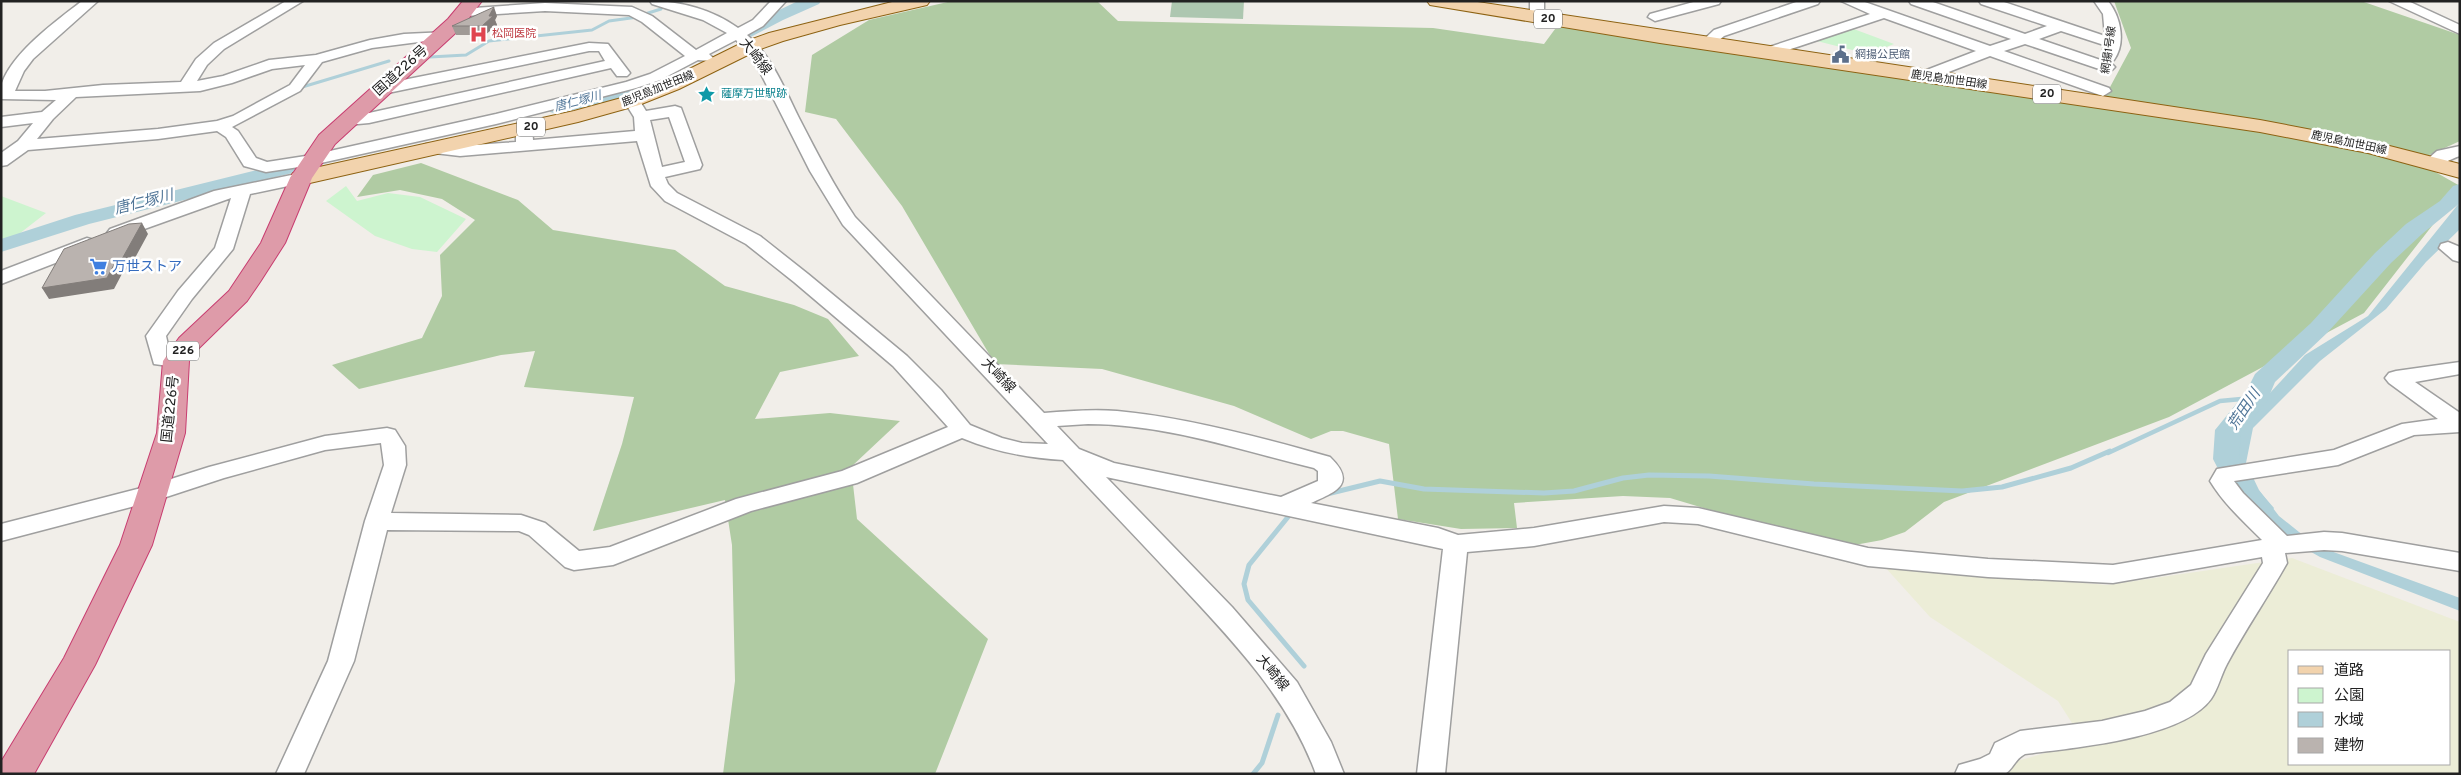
<svg xmlns="http://www.w3.org/2000/svg" width="2461" height="775" viewBox="0 0 2461 775" font-family="Overpass,'Noto Sans JP',sans-serif">
<rect width="100%" height="100%" fill="#f1eee9"/>
<path fill="#ecedd7" fill-rule="evenodd" d="M2292,558L2460,622V774H1971L2084,742L2058,701L1930,617L1884,566L2107,585ZM2290,651H2450V764H2290Z"/>
<path fill="#b0cba3" d="M952,1H1097L1118,21L1433,28L1544,44L1558,25L2102,102L2131,48L2114,1H2361L2460,35V141L2416,161L2460,186V190L2364,313L2169,417L1944,502L1905,532L1882,540L1838,548L1670,498L1623,496L1514,503L1517,528L1461,529L1398,519L1389,444L1343,431H1331L1311,439L1234,406L1102,369L995,364L902,206L836,119L805,112L812,55L869,20Z
M421,163L518,200L553,230L675,250L725,286L794,305L828,319L859,356L780,372L755,419L830,413L900,421L851,467L857,519L988,639L935,774H723L735,681L732,545L725,500L593,531L622,444L634,397L524,387L535,351L501,355L359,389L332,365L422,338L442,296L440,255L475,220L442,199L400,190L357,197L373,175Z"/>
<path fill="#adc7b0" d="M1172,1H1244L1243,19L1170,17Z"/>
<path fill="#cdf4cf" d="M1851,28L1894,44L1868,54L1813,40Z
M346,186L357,201L388,193L420,197L466,219L437,252L412,249L375,236L326,201Z
M1,196L46,213L19,234L1,240Z"/>
<path fill="#afd0d9" d="M2460,202V229L2426,262L2386,309L2320,361L2253,428L2246,463L2259,490L2279,516L2299,532L2328,550L2460,598V611L2320,557L2283,536L2242,493L2231,459L2244,421L2305,355L2368,316Z"/>
<g fill="none" stroke-linecap="round" stroke-linejoin="round">
<path stroke="#afd0d9" stroke-width="3" d="M679,2L682,1
M645,14L661,9
M430,57L466,55L489,41L592,30L609,21L638,17
M299,88L389,61"/>
<path stroke="#afd0d9" stroke-width="4.5" d="M2108,453L2220,401L2252,398"/>
<path stroke="#afd0d9" stroke-width="5" d="M1327,494L1380,481L1424,489L1544,493L1574,491L1623,478L1649,475L1709,476L1814,484L1962,491L2002,487L2071,468L2110,451
M1292,512L1249,565L1244,584L1248,600L1304,666
M1253,774L1262,763L1278,715"/>
<path fill="#afd0d9" fill-rule="evenodd" d="M798,1H821L819,4L783,20L743,41H731L728,37L731,33Z
M662,73L668,74L671,78L668,82L625,97L557,114L550,112L548,108L550,104L613,89Z
M289,162L296,164L299,168L296,172L89,224L1,252V239L75,215Z
M2460,184V203L2422,234L2391,263L2327,333L2275,382L2267,401L2241,432L2239,459L2254,485L2274,508L2270,515L2260,518L2250,515L2233,498L2213,459L2215,430L2246,392L2255,374L2311,323L2375,253L2406,224L2440,201L2453,186Z"/>
<defs>
<path id="minor" d="M82,1H98L33,59L24,71L15,91H45L103,85L181,82L196,59L214,43L286,1H303L224,49L207,65L197,81L223,76L269,60L316,55L370,40L404,34L447,32L449,35L447,38L442,39L372,48L322,62L300,91L232,127L238,131L256,158L267,162L312,155L496,114L626,82L650,74L685,56L642,22L629,15L545,11L465,16L460,15L458,12L460,9L545,3L632,7L652,16L696,50L727,33L703,20L652,4L650,1C681,1 713,10 738,28L753,20L771,1H786L763,26L747,35C772,56 785,90 800,120C817,153 834,186 855,217L1044,413C1068,411 1093,409 1117,411C1184,417 1264,438 1330,457C1358,484 1335,492 1311,503L1438,528L1458,535L1534,528L1664,506L1698,508L1868,548L1988,559L2113,565L2262,540C2243,521 2224,504 2210,481L2217,469L2334,450L2402,424L2438,419L2389,383L2385,378L2389,373L2396,371L2460,362V374L2415,382L2460,413V432L2414,435L2338,465L2234,481L2243,493L2287,536L2324,532L2342,533L2460,553V571L2342,551L2324,550L2285,553L2287,563C2268,597 2245,630 2227,664C2221,675 2218,689 2211,699C2182,739 2072,748 2025,754C2015,759 2014,768 2005,774H1955L1959,765L1980,759L1990,754L1995,743L2020,731L2102,721L2145,711L2170,702L2191,685L2206,654L2263,563L2262,557L2113,583L1988,577L1868,566L1698,524L1664,522L1534,546L1467,552L1445,774H1417L1443,549L1106,477L1232,607L1297,682L1331,742L1344,774H1316C1288,697 1229,637 1175,579C1138,539 1100,500 1063,460C1027,458 996,452 962,438L857,483L751,511L613,565L574,570L565,567L529,535L519,531L387,530L354,661L304,774H276L328,661L365,521L384,465L381,443L325,450L224,478L154,501L1,541V524L149,486L209,467L325,436L387,428L395,430L405,446L406,465L391,513L521,515L545,523L579,551L610,547L736,499L842,471L948,427L893,366L794,282L746,244L665,201L651,186L637,141L460,156L426,152L424,148L426,144L460,146L516,142V128L524,123L532,128L533,140L635,131L634,117L624,101L632,96L638,98L646,111L675,106L681,108L702,165L700,169L665,177L668,184L677,193L760,236L808,274L907,356L941,390L970,425L1002,438L1022,443L1048,444L843,225L810,171L760,72L748,53L736,40L709,54L713,58L711,61L698,60L660,80L636,88L496,124L312,165L266,172L244,166L226,137L217,131L158,139L28,150L7,165L1,166V153L18,141L33,123L1,127V117L42,112L56,100L1,99C1,94 0,87 2,83C13,52 56,21 82,1ZM305,65L290,85L233,116L217,121L158,129L37,139L53,119L76,97L200,91L232,83L272,69ZM669,117L685,162L662,167L650,120ZM1088,424C1165,424 1240,450 1314,468L1318,471V481L1281,497L1114,463L1079,449L1057,426Z
M1530,1H1544V18L1542,21L1537,22L1530,18Z
M1697,1H1721L1719,4L1655,21L1648,17L1650,14Z
M1799,1H1820L1818,4L1724,36L1711,47L1706,48L1699,44L1714,30Z
M1841,1H1862L1990,46L2011,39L1911,4L1909,1H1930L2025,34L2047,26L1981,4L1979,1H2001L2105,36L2103,14L2094,1H2108C2121,17 2126,43 2114,60L2109,61L2102,57L2104,45L2061,31L2039,39L2112,64L2115,67L2112,70H2102L2025,44L2004,51L2109,88L2111,91L2103,96L2097,94L1990,56L1938,76L1936,81H1926L1921,74L1924,71L1976,51L1884,18L1770,56L1765,57L1758,53L1760,50L1870,14Z
M2389,1H2408L2460,25V34Z
M589,43L608,44L630,73L627,76H617L611,68L369,123L347,125L339,120L347,115L369,113L605,61L599,51H589L383,94L375,89L383,84Z
M2460,146V156C2448,159 2437,170 2425,167L2423,163L2437,151Z
M301,173L307,174L310,178L307,182L250,194L233,249L192,299L166,336L170,354L183,356L186,361L183,366L176,367L154,364L146,336L178,291L215,248L231,198L122,237H110L107,233L110,229L214,191Z
M87,238L94,240L96,244L94,248L1,284V271Z
M2448,242L2460,247V262L2453,260L2439,248L2441,244Z"/>
<path id="major" d="M896,1H930L927,5L840,25L783,41L758,50L679,89L639,105L578,122L301,185L293,183L290,178L293,173L301,171L574,111L625,97L665,81L744,42L769,33Z
M1427,1H1471L2260,120L2370,141L2460,164V178L2368,153L2260,132L1660,43L1436,6L1430,5Z"/>
<path id="highway" d="M463,1H482L462,27L335,144L312,178L285,243L260,282L247,301L197,350L189,361L185,433L152,545L95,665L34,774H1V762L64,658L120,545L157,433L163,361L179,338L229,291L261,243L290,178L319,135L448,19Z"/>
</defs>
<use href="#minor" stroke="#9f9f9f" stroke-width="3"/>
<use href="#major" stroke="#8d6212" stroke-width="2"/>
<use href="#highway" stroke="#c83d70" stroke-width="2"/>
<use href="#minor" fill="#fff" fill-rule="evenodd"/>
<use href="#major" fill="#f2d3ad" fill-rule="evenodd"/>
<use href="#highway" fill="#de9ba9" fill-rule="evenodd"/>
</g>
<path fill="#a09a96" d="M497,16L495,20L497,25L485,35H456L452,26Z"/>
<path fill="#827d7a" d="M494,7L497,16L495,20L497,25L485,35L482,26Z
M142,223L148,234L129,269L124,270L114,289L49,299L42,288L117,259Z"/>
<path fill="#bab3af" stroke="#827d7a" d="M494,7L489,16H493L482,26H452Z
M142,223L122,259H117L107,278L42,288L64,249L129,224Z"/>
<defs>
<symbol id="hospital-bare" viewBox="-9 -9 18 18"><path d="M-5-5h3v3.5h4V-5h3V5h-3V1.5h-4V5h-3Z" fill="#e0444e" stroke="#fff" stroke-width="2.5" paint-order="stroke"/></symbol>
<symbol id="civic-bare" viewBox="-9 -9 18 18"><path d="M-.6-6.5H3V-4.5H.6V-3L4-1V1h2V6H-6V1h2V-1L-.6-3ZM-1.2 2.5V6h2.4V2.5Z" fill="#5c6f8a" stroke="#fff" stroke-width="2.5" paint-order="stroke"/></symbol>
<symbol id="sight-bare" viewBox="-9 -9 18 18"><path d="M0-6L1.8-2.2L6-1.7L2.9 1.2L3.7 5.4L0 3.3L-3.7 5.4L-2.9 1.2L-6-1.7L-1.8-2.2Z" fill="#0f9aa8" stroke="#fff" stroke-width="2.5" paint-order="stroke"/></symbol>
<symbol id="supermarket-bare" viewBox="-9 -9 18 18"><path d="M-6-5.5h2.5l.6 2H6L4.5 2H-2.5L-4.4-4H-6ZM-1.5 3.2a1.3 1.3 0 1 0 .1 0ZM3 3.2a1.3 1.3 0 1 0 .1 0Z" fill="#3f7fe0" stroke="#fff" stroke-width="2.5" paint-order="stroke"/></symbol>
</defs>
<g fill-rule="evenodd">
<use href="#hospital-bare" x="466" y="22" width="25" height="25"/>
<use href="#civic-bare" x="1828" y="42" width="25" height="25"/>
<use href="#sight-bare" x="694" y="82" width="25" height="25"/>
<use href="#supermarket-bare" x="86" y="254" width="25" height="25"/>
</g>
<g text-anchor="middle" dominant-baseline="central" stroke-width="5" stroke-linejoin="round" paint-order="stroke">
<g font-size="11" fill="#be3a42" stroke="#fff" text-anchor="start">
<text x="492" y="34">松岡医院</text>
</g>
<g font-size="11" fill="#222" stroke="#fff">
<text transform="translate(2109 50) rotate(-82)">網揚1号線</text>
<text transform="translate(1949 80) rotate(8)">鹿児島加世田線</text>
<text transform="translate(658 89) rotate(-22)">鹿児島加世田線</text>
<text transform="translate(2349 143) rotate(12)">鹿児島加世田線</text>
</g>
<g font-size="11" fill="#4e5e75" stroke="#fff" text-anchor="start">
<text x="1855" y="55">網揚公民館</text>
</g>
<g font-size="11" fill="#0d838f" stroke="#fff" text-anchor="start">
<text x="721" y="94">薩摩万世駅跡</text>
</g>
<g fill="#fff" stroke="#646464" stroke-width="1">
<rect x="1534" y="9.5" width="28" height="19" rx="4"/>
<rect x="2033" y="84.5" width="28" height="19" rx="4"/>
<rect x="517" y="117.5" width="28" height="19" rx="4"/>
<rect x="167" y="341.5" width="32" height="19" rx="4"/>
</g>
<g font-size="12" font-weight="bold" fill="#222">
<text x="1548" y="19">20</text>
<text x="2047" y="94">20</text>
<text x="531" y="127">20</text>
<text x="183" y="351">226</text>
</g>
<g font-size="12" font-style="italic" fill="#517698" stroke="#fff">
<text transform="translate(578 102) rotate(-15)">唐仁塚川</text>
</g>
<g font-size="14" fill="#222" stroke="#fff">
<text transform="translate(755 57) rotate(52)">大崎線</text>
<text transform="translate(401 71) rotate(-42)">国道226号</text>
<text transform="translate(998 376) rotate(46)">大崎線</text>
<text transform="translate(171 409) rotate(-84)">国道226号</text>
<text transform="translate(1272 673) rotate(51)">大崎線</text>
</g>
<g font-size="14" fill="#366cbe" stroke="#fff" text-anchor="start">
<text x="112" y="267">万世ストア</text>
</g>
<g font-size="15" font-style="italic" fill="#517698" stroke="#fff">
<text transform="translate(144 203) rotate(-14)">唐仁塚川</text>
<text transform="translate(2245 410) rotate(-56)">荒田川</text>
</g>
</g>
<rect width="2461" height="775" fill="none" stroke="#222222" stroke-width="5"/>
<rect x="2288" y="650" width="162" height="115" fill="#ffffff" stroke="#a7a7a7"/>
<rect x="2298" y="666" width="25" height="8" fill="#f2d3ad" stroke="#a7a7a7"/>
<text x="2334" y="675" font-size="15" fill="#222222">道路</text>
<rect x="2298" y="688" width="25" height="15" fill="#cdf4cf" stroke="#a7a7a7"/>
<text x="2334" y="700" font-size="15" fill="#222222">公園</text>
<rect x="2298" y="712" width="25" height="15" fill="#afd0d9" stroke="#a7a7a7"/>
<text x="2334" y="725" font-size="15" fill="#222222">水域</text>
<rect x="2298" y="738" width="25" height="15" fill="#bab3af" stroke="#a7a7a7"/>
<text x="2334" y="750" font-size="15" fill="#222222">建物</text>
</svg>
